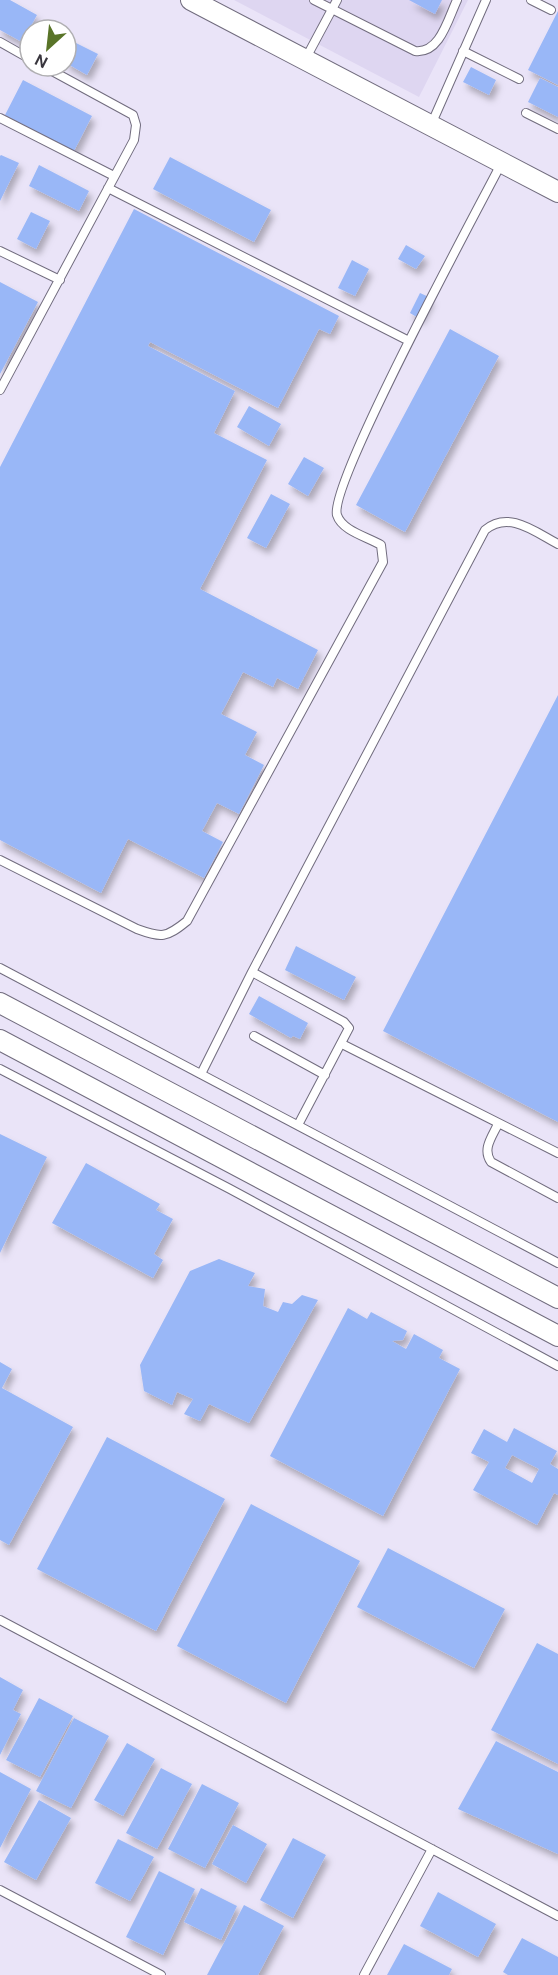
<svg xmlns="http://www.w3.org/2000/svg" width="558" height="1975" viewBox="0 0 558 1975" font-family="'DM Sans',sans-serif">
<defs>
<filter id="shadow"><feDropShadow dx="3.5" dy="6" stdDeviation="3" flood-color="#0004"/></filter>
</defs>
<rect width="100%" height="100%" fill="#eae4f8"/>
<path fill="#ded6f1" d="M234,0H468L419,97Z"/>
<path fill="#99b7f7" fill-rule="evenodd" filter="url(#shadow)" d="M0,0H10L37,15L22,42L0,30Z
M409,0H442L435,14Z
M558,11V85L528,70Z
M66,38L98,54L87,75L66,63Z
M471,67L496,80L489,95L463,82Z
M540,78L558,87V117L528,102Z
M23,80L92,116L74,151L5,115Z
M1,155L19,163L0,201V156Z
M170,157L271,210L254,242L153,189Z
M39,165L89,191L79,211L29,186Z
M134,209L339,316L330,334L319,329L278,408L150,342L148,346L235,391L214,433L267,460L200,589L318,650L298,689L277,678L273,687L243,672L221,714L257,732L245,755L264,765L239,814L217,803L202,831L223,842L204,878L128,839L101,893L0,840V467Z
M31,212L50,221L36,249L17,239Z
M406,245L425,256L416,269L398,259Z
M352,260L369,269L355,296L338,288Z
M0,282L38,302L0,374Z
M420,293L431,298L420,319L410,313Z
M450,329L499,356L405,532L356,505Z
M249,406L281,424L269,446L237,427Z
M304,457L324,468L308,496L288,484Z
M271,494L290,504L266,548L247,538Z
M558,695V1122L383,1031Z
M296,946L356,977L344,1000L285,970Z
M259,996L308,1023L300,1039L293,1036L291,1038L249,1014Z
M0,1134L47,1157L0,1253Z
M86,1163L160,1204L156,1210L173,1219L154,1254L163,1260L153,1278L52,1223Z
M219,1259L255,1273L248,1286L265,1289L263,1306L278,1312L283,1302L292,1304L302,1295L318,1300L249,1423L209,1404L200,1421L184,1414L193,1399L177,1392L172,1405L144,1391L140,1365L190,1271Z
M348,1308L367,1319L371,1312L407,1331L403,1340L392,1341L406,1349L414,1334L443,1350L439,1358L460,1369L383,1516L270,1456Z
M0,1362L12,1369L2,1388L73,1427L9,1545L0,1540Z
M514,1428L557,1451L550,1464L558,1469V1495L554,1493L537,1525L473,1490L489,1462L471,1453L484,1429L507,1442ZM512,1455L539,1469L532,1483L505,1468Z
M107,1437L225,1499L156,1631L37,1569Z
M251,1504L360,1561L286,1703L177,1646Z
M388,1548L505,1609L474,1668L357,1607Z
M537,1643L558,1654V1764L491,1730Z
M0,1677L23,1690L13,1710L21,1714L0,1755Z
M39,1698L73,1716L40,1777L6,1760Z
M74,1718L109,1736L71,1808L36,1791Z
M496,1741L558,1772V1854L458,1809Z
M127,1743L155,1759L123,1816L94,1800Z
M161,1768L192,1784L157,1849L126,1833Z
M0,1772L31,1789L0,1848Z
M202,1784L239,1803L205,1868L168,1849Z
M39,1800L71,1818L36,1880L4,1862Z
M233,1825L267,1844L246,1883L212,1864Z
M293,1838L326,1855L293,1918L260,1900Z
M118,1839L154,1857L130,1901L95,1883Z
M159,1871L195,1889L163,1955L126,1937Z
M201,1888L237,1906L221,1940L184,1922Z
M438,1892L496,1924L478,1957L420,1926Z
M244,1905L284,1926L258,1975H207Z
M522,1938L558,1957V1975H508L503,1972Z
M404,1944L452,1969L449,1975H387Z"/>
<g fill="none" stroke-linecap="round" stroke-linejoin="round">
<defs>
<path id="service" d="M314,0L415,51C440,54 448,19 457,0
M531,0L551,10
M0,42L30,59
M463,51L519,79
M306,58L337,0
M526,113L558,129
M0,118L114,176
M431,125L486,0
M108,188L409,341
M0,251L60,280
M0,390L134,140L136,125L133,115L43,66
M0,860L137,929C162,938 166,938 187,921L383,562L381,545C368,537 342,531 337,515C328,485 478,209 501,164
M0,968L558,1263
M254,1036L325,1075
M342,1044L558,1153
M0,1069L230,1189L558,1366
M201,1074L252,972
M498,1124C492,1137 482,1149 491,1162L558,1198
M298,1125L349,1028L344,1022L252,972L485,530C509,510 535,532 558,544
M0,1620L558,1916
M0,1890L161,1975
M364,1975L432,1849"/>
<path id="tertiary" d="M191,0L558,192
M0,1003L558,1298
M0,1040L558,1336"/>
</defs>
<use href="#service" stroke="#716c7e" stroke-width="10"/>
<use href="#tertiary" stroke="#716c7e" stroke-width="22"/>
<use href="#service" stroke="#fff" stroke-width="8"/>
<use href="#tertiary" stroke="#fff" stroke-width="20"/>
</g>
<g transform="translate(48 48) rotate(207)"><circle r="28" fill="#ffffff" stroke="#b0afb2" stroke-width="1.5"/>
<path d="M0-4.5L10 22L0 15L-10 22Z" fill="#597428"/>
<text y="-9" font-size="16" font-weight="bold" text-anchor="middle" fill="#39363e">N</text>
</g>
</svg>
